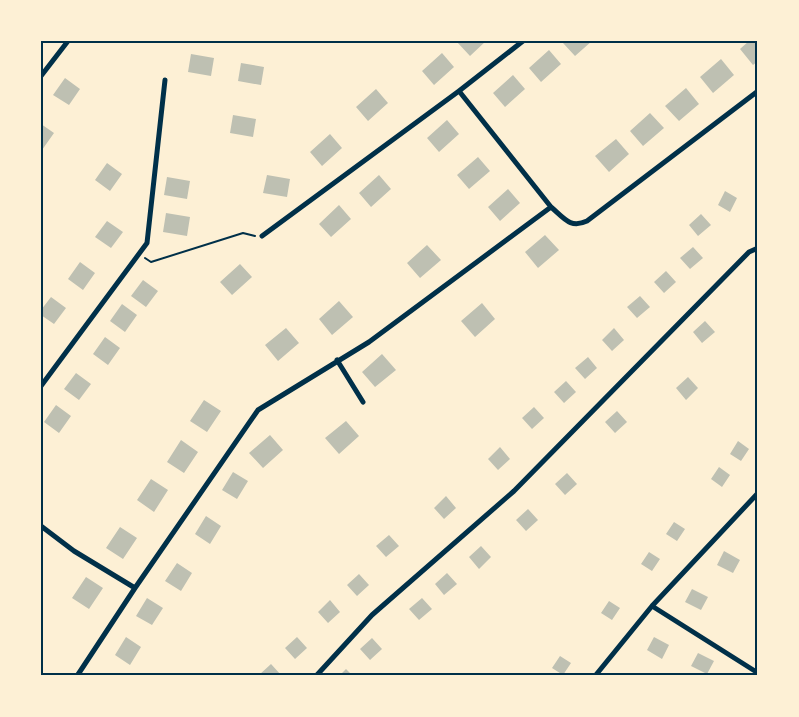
<svg xmlns="http://www.w3.org/2000/svg" width="799" height="717" viewBox="0 0 799 717" font-family="Rubik,sans-serif">
<rect width="100%" height="100%" fill="#fdf0d5"/>
<path fill="#bec0b2" d="M459,41H486L470,56L457,42Z
M565,41H592L575,56L563,43Z
M749,41H758V61L753,65L740,49Z
M549,50L561,64L541,82L529,68Z
M442,53L454,67L434,85L422,71Z
M191,54L214,58L211,76L188,72Z
M721,59L734,75L713,93L700,77Z
M241,63L264,67L261,85L238,81Z
M513,75L525,89L505,107L493,93Z
M65,78L80,89L69,105L53,95Z
M686,88L699,104L679,121L665,106Z
M376,89L388,103L368,121L356,107Z
M650,113L664,128L643,146L630,131Z
M233,115L256,119L253,137L230,133Z
M447,120L459,134L439,152L427,138Z
M41,124L54,133L42,150L41,149Z
M330,134L342,148L322,166L310,152Z
M616,139L629,154L609,172L595,156Z
M478,157L490,171L469,189L457,175Z
M107,163L122,174L110,191L95,180Z
M267,175L290,179L287,197L263,193Z
M379,175L391,189L371,207L359,193Z
M167,177L190,181L187,199L164,195Z
M508,189L520,203L500,221L488,207Z
M725,191L737,198L730,212L718,205Z
M339,205L351,219L331,237L319,224Z
M166,213L190,217L187,236L163,232Z
M701,214L711,225L698,236L689,225Z
M107,221L123,232L111,248L95,237Z
M545,235L559,250L538,268L525,252Z
M427,245L441,260L420,278L407,263Z
M693,247L703,258L690,269L680,258Z
M80,262L95,273L83,290L68,279Z
M240,264L252,277L232,295L220,282Z
M666,271L676,282L664,293L654,282Z
M143,280L158,291L146,307L131,296Z
M640,296L650,307L637,318L627,307Z
M51,297L66,308L54,324L41,315V310Z
M339,301L353,317L332,335L319,319Z
M482,303L495,319L475,337L461,321Z
M122,304L137,315L125,332L110,321Z
M705,321L715,332L702,343L693,332Z
M286,328L299,343L278,361L265,345Z
M614,328L624,340L612,351L602,340Z
M105,337L120,348L108,365L93,354Z
M382,354L396,370L375,387L362,372Z
M588,357L597,368L585,379L575,368Z
M76,373L91,384L79,400L64,389Z
M688,377L698,388L686,400L676,388Z
M566,381L576,392L564,403L554,392Z
M204,400L221,411L207,432L190,421Z
M56,405L71,416L59,433L44,422Z
M534,407L544,418L532,429L522,418Z
M617,411L627,422L615,433L605,422Z
M346,421L359,436L339,454L325,438Z
M270,435L283,450L263,468L249,453Z
M181,440L198,452L184,473L167,462Z
M738,441L749,449L741,461L730,454Z
M500,447L510,459L498,470L488,459Z
M719,467L730,475L722,487L711,479Z
M233,472L248,481L237,499L222,490Z
M567,473L577,484L565,495L555,484Z
M151,479L168,490L154,512L137,500Z
M446,496L456,508L444,519L434,508Z
M528,509L538,520L526,531L516,520Z
M206,516L221,526L210,544L195,534Z
M674,522L685,529L677,541L666,534Z
M120,527L137,538L123,559L106,548Z
M389,535L399,546L386,557L376,546Z
M481,546L491,557L479,569L469,557Z
M724,551L740,560L733,573L717,565Z
M649,552L660,559L652,571L641,564Z
M177,563L192,573L181,591L165,581Z
M447,573L457,584L444,595L435,584Z
M359,574L369,585L357,596L347,585Z
M86,577L103,588L89,609L72,598Z
M692,589L708,597L701,610L685,602Z
M147,598L163,608L152,625L136,616Z
M422,598L432,609L419,620L409,609Z
M330,600L340,612L328,623L318,612Z
M609,601L620,608L612,620L601,613Z
M126,637L141,647L130,665L115,655Z
M297,637L307,648L295,659L285,648Z
M654,637L669,645L662,659L647,650Z
M372,638L382,649L370,660L360,649Z
M698,653L714,661L707,674L691,666Z
M560,656L571,663L563,675L552,668Z
M271,664L281,675L260,676L259,675Z
M346,669L353,676H339Z"/>
<g fill="none" stroke-linecap="round" stroke-linejoin="round">
<path stroke="#003049" stroke-width="2" d="M145,258L151,262L243,233L255,236"/>
<path stroke="#003049" stroke-width="5" d="M41,76L68,41
M459,91L551,207
M262,236L459,91L523,41
M337,360L363,402
M41,386L147,243L165,80
M41,526L74,551L135,588
M652,606L758,673
M77,676L135,588L258,410L369,342L551,207C564,218 570,229 587,221L758,91
M316,676L372,615L514,491L749,252L758,248
M595,676L652,606L758,493"/>
</g>
<rect width="799" height="717" fill="none" stroke="#fdf0d5" stroke-width="85"/>
<rect x="42" y="42" width="714" height="632" fill="none" stroke="#003049" stroke-width="2"/>
</svg>
